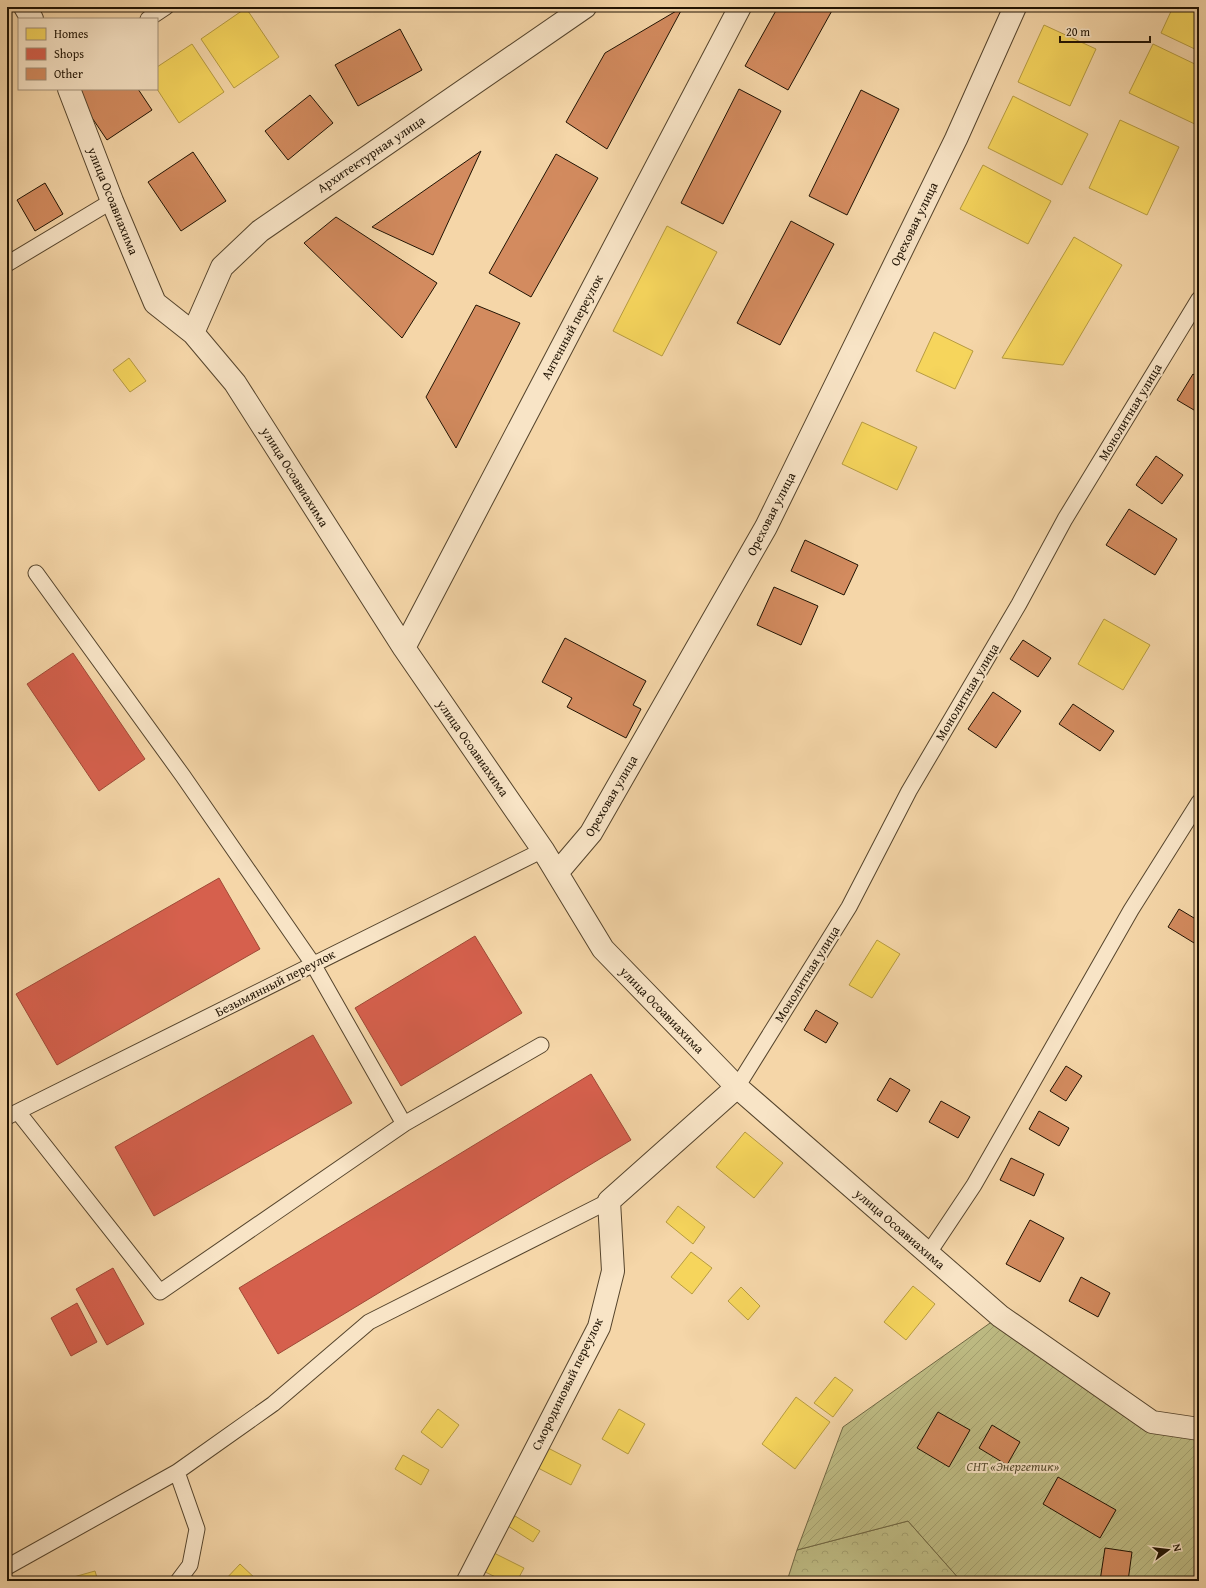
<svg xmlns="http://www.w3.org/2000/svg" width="1206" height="1588" viewBox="0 0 1206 1588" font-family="'Gentium Book Plus',serif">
<defs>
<pattern id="forest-crowns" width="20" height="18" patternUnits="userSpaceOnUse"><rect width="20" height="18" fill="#bfbd85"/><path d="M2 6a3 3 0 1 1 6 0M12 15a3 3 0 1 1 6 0" fill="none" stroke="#a4a271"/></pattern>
<pattern id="garden-furrows" width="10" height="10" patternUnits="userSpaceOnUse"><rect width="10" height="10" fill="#bfbd85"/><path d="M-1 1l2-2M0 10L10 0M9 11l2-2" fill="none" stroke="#a4a271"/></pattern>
</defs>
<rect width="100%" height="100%" fill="#f5d6a8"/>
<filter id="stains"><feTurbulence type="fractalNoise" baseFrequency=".005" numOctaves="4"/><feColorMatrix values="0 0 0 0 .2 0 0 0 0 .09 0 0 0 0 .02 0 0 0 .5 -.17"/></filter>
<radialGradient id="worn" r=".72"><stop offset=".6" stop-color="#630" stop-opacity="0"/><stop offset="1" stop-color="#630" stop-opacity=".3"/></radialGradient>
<path fill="url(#forest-crowns)" stroke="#706844" d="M908,1521L961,1581H787L797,1550Z"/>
<path fill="url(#garden-furrows)" stroke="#706844" d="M1000,1316L1152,1422L1199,1429V1581H961L908,1521L797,1550L843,1427Z"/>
<path fill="#f6d55c" stroke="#b69b41" d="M1173,7H1199V51L1161,33Z
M246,8L279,57L234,88L201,39Z
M1044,25L1096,49L1070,106L1018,82Z
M192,44L224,92L179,123L157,89V67Z
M1153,44L1199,66V126L1129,93Z
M1013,96L1088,134L1062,185L988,148Z
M1120,120L1179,147L1147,215L1089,188Z
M983,165L1051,201L1028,244L960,209Z
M667,226L717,252L662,356L613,331Z
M1074,237L1122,265L1063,365L1002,358Z
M934,332L973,351L955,389L916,371Z
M129,358L146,381L130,392L113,370Z
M862,422L917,447L897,490L842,464Z
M1104,619L1150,645L1123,690L1078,664Z
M877,940L900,954L872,998L849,985Z
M745,1132L783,1163L754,1198L716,1167Z
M678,1206L705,1227L693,1244L666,1222Z
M691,1252L712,1268L692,1294L671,1277Z
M913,1286L935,1304L906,1340L884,1322Z
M741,1287L760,1306L748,1320L728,1301Z
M835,1377L853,1390L833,1417L814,1403Z
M796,1397L830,1422L795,1469L762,1444Z
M438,1409L459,1425L442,1448L421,1432Z
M619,1409L645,1424L628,1454L602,1439Z
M548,1448L581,1465L571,1485L538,1468Z
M403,1455L429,1470L421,1485L395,1469Z
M515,1516L540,1531L533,1542L508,1526Z
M490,1551L524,1568L517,1581H504L481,1570Z
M240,1564L258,1581H224Z
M95,1571L98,1581H71L70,1578Z"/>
<path fill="#d6604d" stroke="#9f4937" d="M73,653L145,759L99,791L27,684Z
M219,878L260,949L57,1065L16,994Z
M475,936L522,1013L401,1086L355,1008Z
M313,1035L352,1103L154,1216L115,1147Z
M591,1074L631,1140L278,1354L239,1288Z
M113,1268L144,1324L107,1345L76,1289Z
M77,1303L97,1342L71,1356L51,1318Z"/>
<path fill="#d38b5f" stroke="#201303" d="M683,7L607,149L566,122L605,53Z
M778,7H834L788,90L745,66Z
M400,29L422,70L358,106L335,65Z
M78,89H138L152,110L107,140L74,91Z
M739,89L781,111L723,224L681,203Z
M861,90L899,109L847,215L809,196Z
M310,95L333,123L288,160L265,131Z
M481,151L433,255L372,227Z
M193,152L226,201L181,231L148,182Z
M556,154L598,178L531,297L489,273Z
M45,183L63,214L35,231L17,200Z
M336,217L437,283L402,338L304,243Z
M791,221L834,244L780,345L737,323Z
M476,305L520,323L456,448L426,397Z
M1193,374L1199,378V413L1177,400Z
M1156,456L1183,475L1162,504L1136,485Z
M1129,509L1177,539L1155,575L1106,545Z
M805,540L858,565L844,595L791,571Z
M774,587L818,606L801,645L757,625Z
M565,638L646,681L633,705L641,709L626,738L567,707L572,698L542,682Z
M1023,640L1051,658L1038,677L1010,659Z
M993,692L1021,711L996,748L968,729Z
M1073,704L1114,731L1100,751L1059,724Z
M1179,909L1199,921V946L1168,927Z
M816,1010L838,1023L826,1043L804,1030Z
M1066,1066L1082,1076L1066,1101L1050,1091Z
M890,1078L910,1090L897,1112L877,1100Z
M941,1101L970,1117L958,1138L929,1122Z
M1039,1111L1069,1128L1059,1146L1029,1129Z
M1011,1158L1044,1174L1034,1196L1000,1180Z
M1030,1220L1064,1238L1040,1282L1006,1264Z
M1081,1277L1110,1293L1098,1317L1069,1301Z
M938,1412L970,1430L949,1467L917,1448Z
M992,1425L1020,1442L1007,1465L979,1448Z
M1058,1477L1116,1510L1100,1538L1043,1504Z
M1105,1548L1132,1552L1128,1581H1100Z"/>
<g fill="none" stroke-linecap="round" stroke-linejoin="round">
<defs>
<path id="service" d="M148,19L166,7
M7,264L112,201
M36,573L183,776L313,964L404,1124
M737,1087L849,907L909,791L1019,604L1065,519L1199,299
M18,1112L160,1292L404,1124L541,1045
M7,1117L543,850
M928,1254L974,1185L1131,910L1199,802
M177,1472L197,1529L190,1565L178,1581
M7,1567L177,1472L273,1404L369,1322L609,1201"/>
<path id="minor" d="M25,7L32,19
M69,89L112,201L155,303L193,333L235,383L404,648L543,850L603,949L737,1087L1000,1316L1152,1422L1199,1429
M193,333L222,267L260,231L585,7
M404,648L740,7
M557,873L591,833L766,527L956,139L1015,7
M468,1581L599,1327L613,1271L609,1201L737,1087"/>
</defs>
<use href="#service" stroke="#55442c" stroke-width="17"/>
<use href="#minor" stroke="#55442c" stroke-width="24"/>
<use href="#service" stroke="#f8e4c6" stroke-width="15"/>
<use href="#minor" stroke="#f8e4c6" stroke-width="22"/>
</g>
<g text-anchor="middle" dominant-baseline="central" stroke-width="4" stroke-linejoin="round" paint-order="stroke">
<g font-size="13" fill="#201303" stroke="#f8e4c6">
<text transform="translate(371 154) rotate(-34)">Архитектурная улица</text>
<text transform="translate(113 201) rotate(68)">улица Осоавиахима</text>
<text transform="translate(914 224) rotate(-64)">Ореховая улица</text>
<text transform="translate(572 327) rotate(-62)">Антенный переулок</text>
<text transform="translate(1130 412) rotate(-59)">Монолитная улица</text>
<text transform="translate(295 477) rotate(58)">улица Осоавиахима</text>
<text transform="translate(771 514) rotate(-63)">Ореховая улица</text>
<text transform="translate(967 692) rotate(-59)">Монолитная улица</text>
<text transform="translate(473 748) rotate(55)">улица Осоавиахима</text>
<text transform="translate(611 796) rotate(-60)">Ореховая улица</text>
<text transform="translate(807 974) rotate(-58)">Монолитная улица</text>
<text transform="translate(275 983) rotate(-27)">Безымянный переулок</text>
<text transform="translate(662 1010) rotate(46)">улица Осоавиахима</text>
<text transform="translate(900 1229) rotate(41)">улица Осоавиахима</text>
<text transform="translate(567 1384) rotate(-64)">Смородиновый переулок</text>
</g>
<g font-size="13" font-style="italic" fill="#584e30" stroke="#f8e4c6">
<text x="1013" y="1466">СНТ «Энергетик»</text>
</g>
</g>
<rect width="1206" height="1588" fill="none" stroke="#f5d6a8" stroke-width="24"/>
<rect x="8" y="8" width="1190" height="1572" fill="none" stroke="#201303" stroke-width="2"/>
<rect x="12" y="12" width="1182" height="1564" fill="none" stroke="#201303"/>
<rect x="18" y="18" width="140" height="72" fill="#f8e4c6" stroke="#a29078"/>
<rect x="26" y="28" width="20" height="12" fill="#f6d55c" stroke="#a29078"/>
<text x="54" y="38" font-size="12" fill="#201303">Homes</text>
<rect x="26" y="48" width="20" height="12" fill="#d6604d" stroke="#a29078"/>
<text x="54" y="58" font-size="12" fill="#201303">Shops</text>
<rect x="26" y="68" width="20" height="12" fill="#d38b5f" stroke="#a29078"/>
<text x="54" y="78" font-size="12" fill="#201303">Other</text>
<g transform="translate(1168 1550) rotate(75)" stroke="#f8e4c6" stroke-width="3" paint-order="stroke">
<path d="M0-3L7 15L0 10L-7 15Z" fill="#201303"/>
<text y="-6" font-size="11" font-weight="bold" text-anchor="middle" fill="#201303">N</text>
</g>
<path d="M1060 36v6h90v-6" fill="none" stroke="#201303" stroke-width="2"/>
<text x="1066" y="36" font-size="12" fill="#201303" stroke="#f8e4c6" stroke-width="3" paint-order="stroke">20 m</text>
<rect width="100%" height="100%" filter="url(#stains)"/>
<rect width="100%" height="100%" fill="url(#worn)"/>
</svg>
